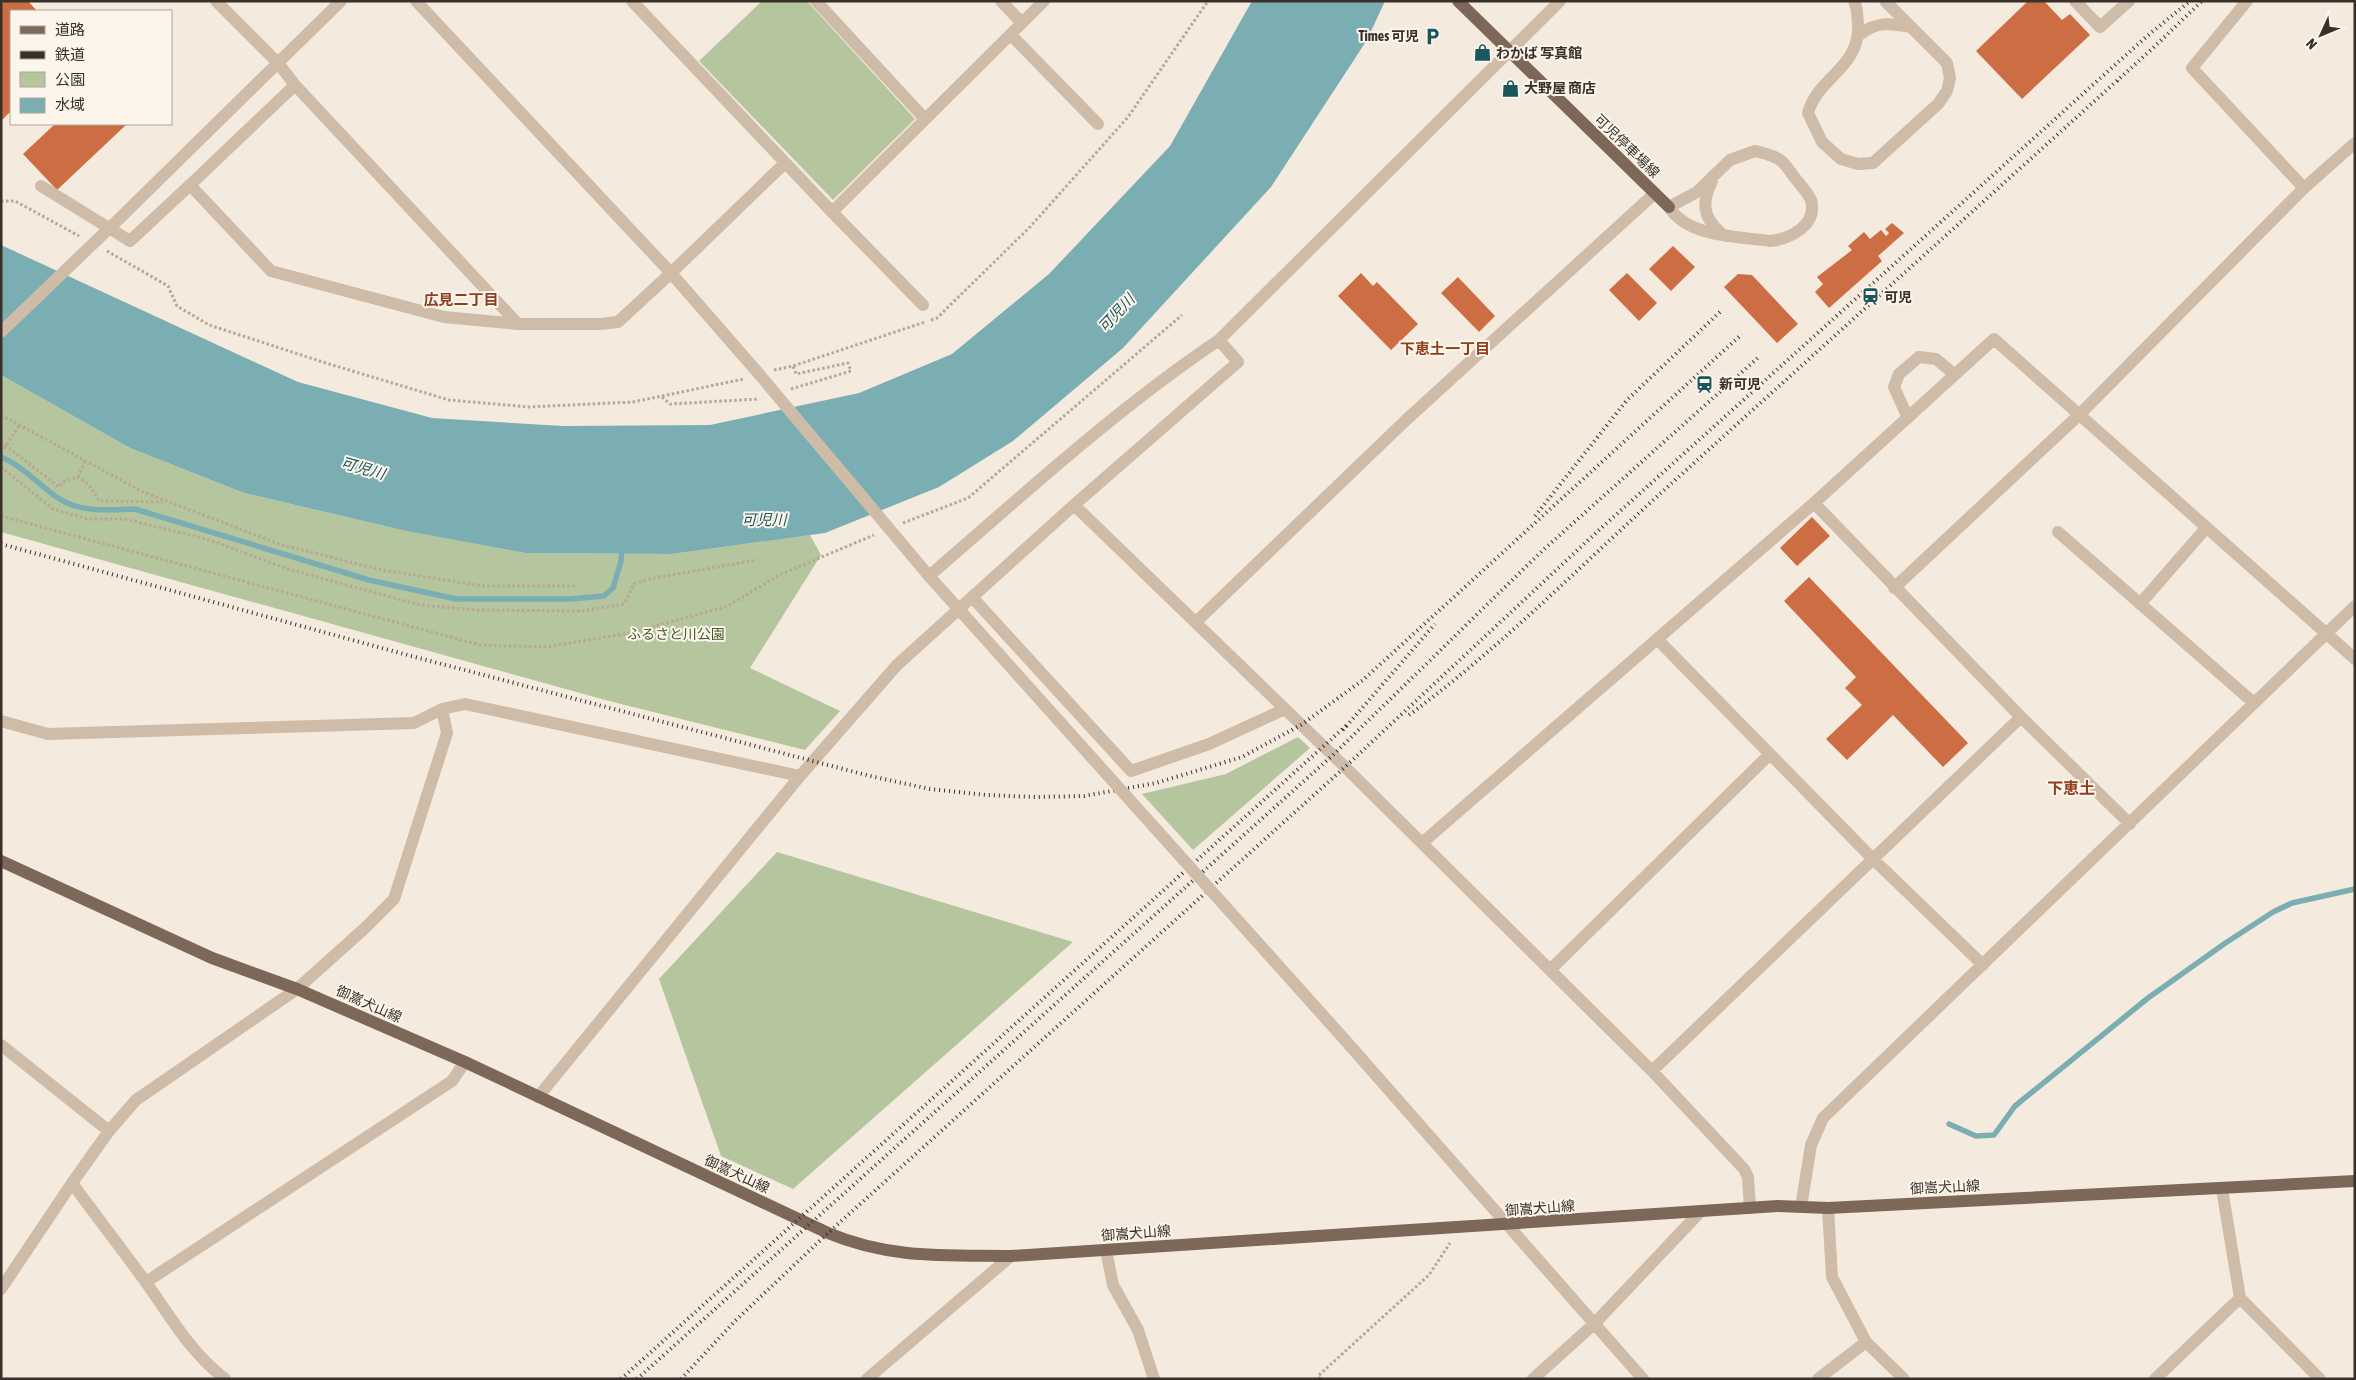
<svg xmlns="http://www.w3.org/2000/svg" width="2356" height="1380" viewBox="0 0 2356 1380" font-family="'Asap Condensed','Noto Sans JP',sans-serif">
<rect width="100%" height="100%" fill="#f4ebde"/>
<path fill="#b5c59d" d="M762,1H807L915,119L833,200L699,61Z
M1,375L130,448L244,493L389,527L525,553L672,554L810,535L821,555L750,668L840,711L805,750L609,701L1,532Z
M1298,737L1310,748L1193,850L1142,794L1226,774Z
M777,852L1073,942L793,1189L721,1156L659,979Z"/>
<path fill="#7baeb3" d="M1252,1H1385L1367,40L1271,187L1123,348L1013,441L939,487L825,533L672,554L525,553L402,530L244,493L130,448L1,375V245L298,382L432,418L563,426L710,425L859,393L952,354L1049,274L1170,146Z"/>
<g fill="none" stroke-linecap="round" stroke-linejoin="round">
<path stroke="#7baeb3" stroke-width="5.5" d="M1,457C23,466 39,485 58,498C80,513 110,510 135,509L369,580L456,599H570L604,596L613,588L621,561L622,548
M1949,1124L1976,1136L1994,1135L2015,1106L2148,998L2224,944L2273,912L2292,903L2355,889"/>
</g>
<path fill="#cd6d43" d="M1,1H28L37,11H11V111L1,121Z
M2028,1H2044L2062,20L2070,14L2090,35L2022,99L1976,51Z
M55,124H127L57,190L23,154Z
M1892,223L1904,233L1878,256L1882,261L1829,308L1815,292L1823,284L1817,277L1852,250L1848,246L1864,232L1870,239L1881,230L1886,236L1889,233L1885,229Z
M1673,246L1695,267L1671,291L1649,269Z
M1361,273L1373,286L1377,282L1418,324L1391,350L1338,296Z
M1627,273L1657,303L1639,321L1609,290Z
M1738,274L1752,275L1798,324L1777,343L1724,287Z
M1458,277L1495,316L1479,332L1441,293Z
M1812,517L1830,536L1797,566L1780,548Z
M1809,577L1968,743L1943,767L1893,715L1847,760L1826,739L1862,705L1845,688L1856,677L1784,601Z"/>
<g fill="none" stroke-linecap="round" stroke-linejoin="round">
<path stroke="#baa693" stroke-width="3" stroke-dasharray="2.5 2.5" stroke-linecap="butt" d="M1,201H15L79,236
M107,251L168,286L177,306L209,325L329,364L449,400L529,407L633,402L744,379
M931,320L937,318L1030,227L1128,117L1208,1
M774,370L793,366L925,322
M791,389L851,371L848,363L796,374L793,366
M662,397L670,404L759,399
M1,415L143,492L282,545L382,570L483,586H577
M1,442L59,487L63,482L78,477L89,485L99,501L166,502
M1,453L19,426
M1,467L53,509L88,519H125L207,539L288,569L420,605L477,610L582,611L624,604L634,584L648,579L757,560
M78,477L85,461
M1,516L480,645L546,647L630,633L728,606L779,575L874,535
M903,523L968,498L1182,315
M1320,1379L1318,1376L1429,1275L1450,1243"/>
<path stroke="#cebca9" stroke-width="12" d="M216,1L278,63L295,85L518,324
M416,1L671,273L759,374
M632,1L832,212L923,305
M816,1L925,119
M1001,1L1022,23
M1854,1C1858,9 1857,16 1858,24C1860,69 1818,76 1808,113L1822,142L1841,159L1858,164L1873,163L1938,104L1947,91L1950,78L1947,63L1885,1
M2075,1L2100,27L2129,1
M2247,1L2192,68L2304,188
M1011,35L1098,124
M1858,36C1876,21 1889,23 1911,27
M295,85L190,185L271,271L444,317L518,324H601L618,322L671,273L785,163
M1755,151C1763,153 1773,155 1780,160C1786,164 1791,173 1795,178C1800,184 1808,193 1811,200C1818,225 1790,239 1770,241C1737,236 1689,238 1669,207L1697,192L1730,160Z
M1712,181C1702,202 1702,217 1721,233
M41,186L130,241L190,185
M832,212L1044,1
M121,217L341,1
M1908,418L1894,387L1899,374L1919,357L1936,359L1954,374
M1814,503L2021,717L2130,824
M1074,505L1345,767L1652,1071L1744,1169L1748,1177L1750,1208
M2058,532L2254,703
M929,576C1023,495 1115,410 1219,340L1560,1
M1894,588L2080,414L2304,188L2355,143
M972,597L1131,771L1209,744L1285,709
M2140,604L2206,528
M1196,622L1405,421L1654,194
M1657,639L1873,859L1983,965
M1,721L48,734L414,723L442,709L465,704L800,776
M1422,843L1814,503L1994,339L2355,659
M1550,970L1770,754
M1345,1040L1643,1379
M1,1045L109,1131
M1652,1071L2021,717
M538,1097L800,776L897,665L1074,505L1238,362L1219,340
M72,1183C96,1216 121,1248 145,1281C171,1317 189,1351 225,1379
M1801,1207L1811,1145L1823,1118L2355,606
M1828,1208L1832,1277L1866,1342L1904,1379
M1106,1250L1113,1285L1138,1330L1154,1379
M146,1282L452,1081L465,1062
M1,1289L72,1183L109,1131L136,1100L297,989L365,928L394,899L447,733L442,709
M2240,1298L2320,1379
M867,1379L1011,1256
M1533,1379L1594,1324L1701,1211
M1818,1379L1866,1342
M2155,1379L2240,1298L2222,1189"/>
<path stroke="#7d6759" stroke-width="12" d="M1458,1L1669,207
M1,861L212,958L297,989L465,1062L828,1233C890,1259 945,1255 1011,1256L1778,1206L1828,1208L2355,1181"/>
<path stroke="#3a3029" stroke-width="4" stroke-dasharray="1 4" stroke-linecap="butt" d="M1535,516L1627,400L1722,310
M1,544L411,656L870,776L930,789L986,795L1035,797L1084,796L1156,783L1242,757L1301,725L1363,680L1742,334
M1409,715C1503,646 1585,561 1672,483C1832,338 1992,194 2152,49L2202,1
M1343,730L1435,624
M621,1379L1347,725
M637,1379L1333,755L1542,551L1760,356
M681,1379L735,1321L828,1233L1345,767L1598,531L2146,37L2190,1"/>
<path stroke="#cebca9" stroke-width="12" d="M1,332L121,217
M759,374L929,576L1345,1040"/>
</g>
<defs>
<symbol id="parking-bare" viewBox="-9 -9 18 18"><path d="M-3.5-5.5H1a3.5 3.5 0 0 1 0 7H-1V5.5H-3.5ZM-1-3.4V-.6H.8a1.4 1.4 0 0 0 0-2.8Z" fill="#1b565f" stroke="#fbf5eb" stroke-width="2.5" paint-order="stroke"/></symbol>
<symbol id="shop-bare" viewBox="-9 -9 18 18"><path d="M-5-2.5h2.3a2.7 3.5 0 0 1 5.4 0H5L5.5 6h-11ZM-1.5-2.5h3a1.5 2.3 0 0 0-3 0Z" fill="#1b565f" stroke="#fbf5eb" stroke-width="2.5" paint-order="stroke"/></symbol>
<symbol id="station-bare" viewBox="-9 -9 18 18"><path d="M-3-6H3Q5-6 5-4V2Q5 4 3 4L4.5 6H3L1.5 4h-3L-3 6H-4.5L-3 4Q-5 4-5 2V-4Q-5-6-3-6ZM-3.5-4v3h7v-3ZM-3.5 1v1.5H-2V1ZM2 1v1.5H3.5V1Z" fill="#1b565f" stroke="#fbf5eb" stroke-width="2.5" paint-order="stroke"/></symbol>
</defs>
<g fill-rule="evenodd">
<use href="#parking-bare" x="1420" y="24" width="25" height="25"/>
<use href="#shop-bare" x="1470" y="40" width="25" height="25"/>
<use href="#shop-bare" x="1498" y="76" width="25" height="25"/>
<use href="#station-bare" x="1858" y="284" width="25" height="25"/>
<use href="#station-bare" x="1692" y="372" width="25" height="25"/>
</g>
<g text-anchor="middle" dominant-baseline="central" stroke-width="4" stroke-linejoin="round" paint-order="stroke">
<g font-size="14" font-weight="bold" fill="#3a3029" stroke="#fbf5eb" text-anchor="start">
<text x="1419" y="36" text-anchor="end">Times 可児</text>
<text x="1496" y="53">わかば 写真館</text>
<text x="1524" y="88">大野屋 商店</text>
<text x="1884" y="297">可児</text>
<text x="1719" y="384">新可児</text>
</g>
<g font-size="14" fill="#3a3029" stroke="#fbf5eb">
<text transform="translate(1627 146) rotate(44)">可児停車場線</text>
<text transform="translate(369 1004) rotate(24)">御嵩犬山線</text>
<text transform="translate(737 1174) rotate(25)">御嵩犬山線</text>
<text transform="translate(1945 1187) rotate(-3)">御嵩犬山線</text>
<text transform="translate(1540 1208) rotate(-4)">御嵩犬山線</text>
<text transform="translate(1136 1233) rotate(-4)">御嵩犬山線</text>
</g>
<g font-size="14" fill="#465a2b" stroke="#fbf5eb">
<text x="676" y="634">ふるさと川公園</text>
</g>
<g font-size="15" font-weight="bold" fill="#8f3f1d" stroke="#fbf5eb">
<text x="461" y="299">広見二丁目</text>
<text x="1445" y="348">下恵土一丁目</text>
</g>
<g font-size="15" font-style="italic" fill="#1b565f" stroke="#fbf5eb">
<text transform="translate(1116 313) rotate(-47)">可児川</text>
<text transform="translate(363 468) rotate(16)">可児川</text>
<text x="764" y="519">可児川</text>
</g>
<g font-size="16" font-weight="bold" fill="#8f3f1d" stroke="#fbf5eb">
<text x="2071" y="788">下恵土</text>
</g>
</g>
<rect width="2356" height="1380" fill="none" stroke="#3a3029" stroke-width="5"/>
<rect x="10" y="10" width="162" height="115" fill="#fbf5eb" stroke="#aea69d"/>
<rect x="20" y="26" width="25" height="8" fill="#7d6759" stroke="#aea69d"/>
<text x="55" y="35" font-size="15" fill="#3a3029">道路</text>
<rect x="20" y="51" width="25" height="8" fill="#3a3029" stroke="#aea69d"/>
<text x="55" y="60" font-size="15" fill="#3a3029">鉄道</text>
<rect x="20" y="72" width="25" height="15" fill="#b5c59d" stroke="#aea69d"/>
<text x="55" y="85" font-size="15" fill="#3a3029">公園</text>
<rect x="20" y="98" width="25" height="15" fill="#7baeb3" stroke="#aea69d"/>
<text x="55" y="110" font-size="15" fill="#3a3029">水域</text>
<g transform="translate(2321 35) rotate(226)" stroke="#fbf5eb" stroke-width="4" paint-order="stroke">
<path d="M0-4L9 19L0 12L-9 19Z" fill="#3a3029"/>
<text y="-8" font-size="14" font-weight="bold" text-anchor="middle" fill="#3a3029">N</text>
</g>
</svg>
